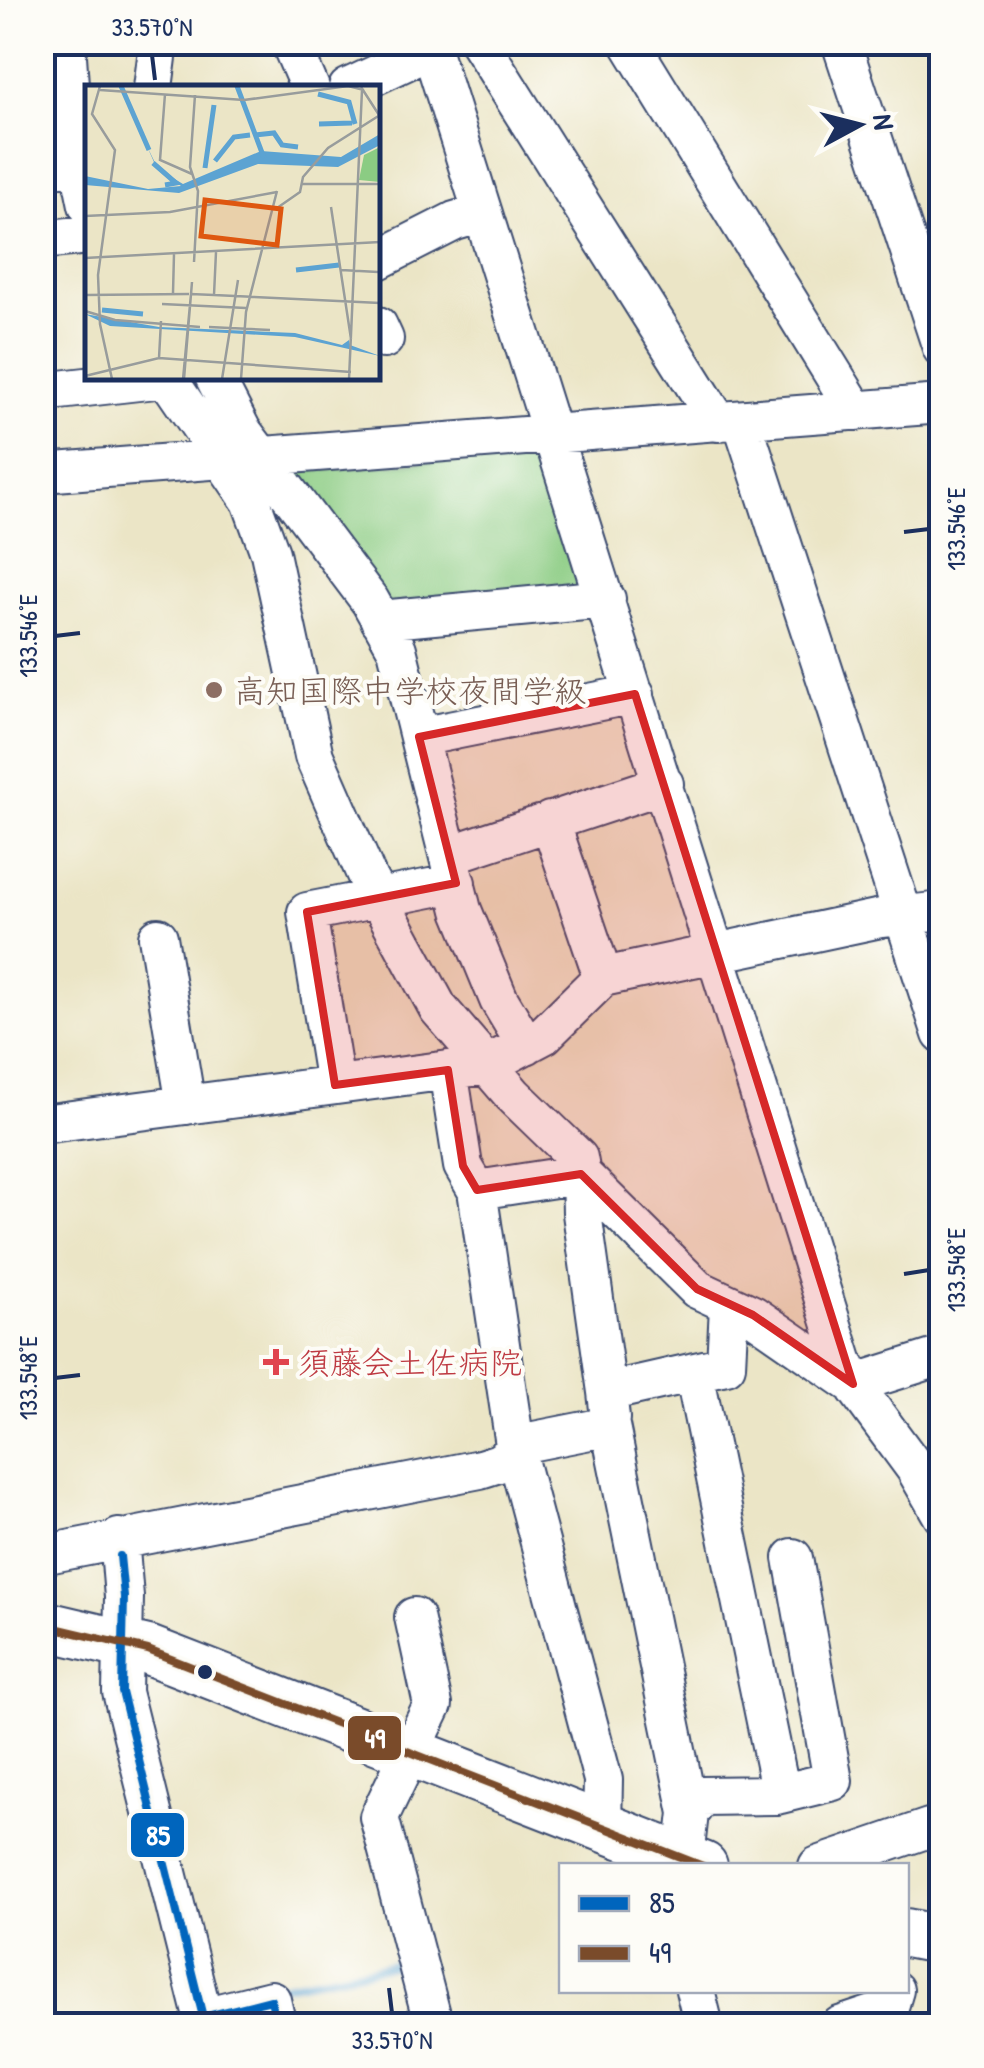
<svg xmlns="http://www.w3.org/2000/svg" width="984" height="2068" viewBox="0 0 984 2068" font-family="'Patrick Hand','Klee One',sans-serif">
<rect width="100%" height="100%" fill="#fdfcf7"/>
<filter id="ink" filterUnits="userSpaceOnUse"><feTurbulence type="fractalNoise" baseFrequency=".01" numOctaves="2"/><feDisplacementMap in="SourceGraphic" scale="20" xChannelSelector="R" yChannelSelector="G"/><feConvolveMatrix kernelMatrix="1 2 1 2 8 2 1 2 1" color-interpolation-filters="sRGB"/></filter>
<filter id="wash" filterUnits="userSpaceOnUse"><feTurbulence type="fractalNoise" baseFrequency=".0048" numOctaves="4" result="noise"/><feDisplacementMap in="SourceGraphic" scale="40" xChannelSelector="R" yChannelSelector="G"/><feGaussianBlur stdDeviation="2.25" result="paint"/><feColorMatrix in="noise" values="0 0 0 0 0 0 0 0 0 0 0 0 0 0 0 0 0 1.4 0 .05"/><feComposite in="paint" operator="in"/></filter>
<g filter="url(#wash)">
<rect width="100%" height="100%" fill="#ebe5c6"/>
<path fill="#8bcc83" stroke="#537e70" stroke-width="2.5" d="M533,452L549,463L588,587L386,605L294,482L296,471Z"/>
<g fill="none" stroke-linecap="round" stroke-linejoin="round">
<path stroke="#5ca3d2" stroke-width="8" d="M279,1986L402,1963"/>
</g>
</g>
<g filter="url(#ink)">
<g fill="none" stroke-linecap="round" stroke-linejoin="round">
<defs>
<path id="minor" d="M66,42L72,127L88,205
M290,42L310,88
M429,42L843,1360L853,1384L915,1468L942,1515
M479,42L718,422
M629,42L856,411
M841,42L942,348
M153,88L159,42
M348,88L412,58L435,42
M42,169L78,165
M42,240L88,235
M378,260L455,221L482,213
M378,326L384,339
M167,378L251,501L270,553L314,756L368,879L438,1008L513,1095L578,1158L581,1174L697,1289L753,1315L853,1384
M215,378L242,431L370,601L397,649L462,910L499,1000L526,1045
M42,392L165,378
M742,421L942,1034
M42,473L942,404
M380,620L606,599
M419,737L635,694
M550,821L603,977
M449,855L664,784
M158,937L186,1105
M448,1070L463,1166L477,1190L516,1452L603,1780L602,1827
M335,1085L307,912L456,883
M42,1124L487,1065L544,1035L603,977L881,918L942,911
M477,1190L581,1174L582,1213L607,1392
M694,1372L781,1794
M853,1384L942,1356
M610,1418L607,1392L726,1365L729,1306
M119,1538L124,1597L122,1692L203,2017L271,2000L277,2026
M42,1555L480,1469L499,1463L529,1442L610,1426L689,1813L683,1866
M414,1617L433,1705L379,1817L434,2026
M689,1813L702,1796L776,1795L833,1781L793,1558
M818,1866L929,1828
M695,1990L704,2026
M840,2026L888,2010L894,1990"/>
<path id="major" d="M42,1625L148,1650L703,1866
M906,1933L942,1940"/>
</defs>
<use href="#minor" stroke="#3a4a6e" stroke-width="42"/>
<use href="#major" stroke="#3a4a6e" stroke-width="52"/>
<use href="#minor" stroke="#fff" stroke-width="38"/>
<use href="#major" stroke="#fff" stroke-width="48"/>
<defs>
<path id="bus-1" d="M120,1556L124,1597L122,1692L203,2017L271,2000L277,2026"/>
<path id="bus-2" d="M42,1625L148,1650L703,1866"/>
</defs>
<use href="#bus-1" stroke="#fdfcf7" stroke-width="15"/>
<use href="#bus-2" stroke="#fdfcf7" stroke-width="15"/>
<use href="#bus-1" stroke="#0065bd" stroke-width="8"/>
<use href="#bus-2" stroke="#7a4b2a" stroke-width="8"/>
</g>
</g>
<path fill="#d62828" fill-opacity="0.2" stroke="#d62828" stroke-width="8" stroke-linejoin="round" d="M635,694L853,1384L753,1315L697,1289L581,1174L477,1190L463,1166L448,1070L335,1085L307,912L456,883L419,737Z"/>
<path fill="none" stroke="#1b2f5e" stroke-width="4" d="M152,55L155,80M904,532L929,529M55,636L80,633M904,1274L929,1270M55,1378L80,1375M389,1988L392,2013"/>
<circle fill="#8d6e63" stroke="#fdfcf7" stroke-width="4" cx="214" cy="690" r="10"/>
<path fill="#e0444e" stroke="#fdfcf7" stroke-width="4" d="M271 1347h10v10h10v10h-10v10h-10v-10h-10v-10h10z"/>
<circle fill="#1b2f5e" stroke="#fdfcf7" stroke-width="4" cx="205" cy="1672" r="9"/>
<g text-anchor="middle" dominant-baseline="central" stroke-width="8" stroke-linejoin="round" paint-order="stroke">
<g font-size="32" fill="#785e54" stroke="#fdfcf7" text-anchor="start">
<text x="234" y="690">高知国際中学校夜間学級</text>
</g>
<g font-size="32" fill="#be3a42" stroke="#fdfcf7" text-anchor="start">
<text x="298" y="1362">須藤会土佐病院</text>
</g>
</g>
<g transform="translate(85 85)">
<rect width="295" height="295" fill="#ebe5c6"/>
<path d="M295,62V97L274,95L279,70Z" fill="#8bcc83"/>
<path d="M295,49V60L253,82L173,79L94,108L0,100V91L63,104L96,101L72,84L61,59L73,84L98,99L176,66L256,72ZM0,229L74,242L210,248L257,260L264,255L261,239L265,260L295,271L210,252L25,241Z" fill="#5ca3d2"/>
<path fill="none" stroke="#5ca3d2" stroke-width="5" d="M36,1L64,65M152,1L179,73M233,9L264,17L270,39M234,39L267,38M170,50L189,48L197,60L213,62M130,76L149,52L165,50M68,78L91,98L80,100M120,83L129,20M211,185L254,180M17,225L58,229"/>
<path fill="none" stroke="#989c9c" stroke-width="2.5" d="M15,1L7,29L30,65L13,190L15,239L27,294M276,2L294,30M15,5L159,15L263,1L279,5M80,9L75,75L107,89M217,99H295M246,122L266,254M192,123L215,107L218,92L243,63L295,30M0,131L85,127L192,107M0,173L295,157M109,177L113,106L105,82L110,10M256,185L293,187M88,208L89,169M0,210L104,209M129,210L131,167M129,210L295,218M77,219L161,223M0,226L30,235L115,242M124,242L185,245M74,273L76,236M0,291L74,273L266,287M98,294L106,209L129,210M99,294L107,197M137,294L153,195M156,294L161,227L192,106M264,294L277,5"/>
<path fill="#de5710" fill-opacity="0.15" stroke="#de5710" stroke-width="5" d="M120,115L196,124L192,160L116,151Z"/>
<rect width="295" height="295" fill="none" stroke="#1b2f5e" stroke-width="5"/>
</g>
<g stroke="#fdfcf7" stroke-width="4">
<rect x="346" y="1714" width="57" height="48" rx="10" fill="#7a4b2a"/>
<rect x="129" y="1811" width="57" height="48" rx="10" fill="#0065bd"/>
</g>
<g font-size="28" text-anchor="middle" font-weight="bold" fill="#fff">
<text x="375" y="1748">49</text>
<text x="158" y="1845">85</text>
</g>
<rect width="984" height="2068" fill="none" stroke="#fdfcf7" stroke-width="110"/>
<rect x="559" y="1863" width="350" height="130" fill="#fdfcf7" stroke="#a3aaba" stroke-width="2.5"/>
<rect x="579" y="1896" width="50" height="15" fill="#0065bd" stroke="#a3aaba" stroke-width="2.5"/>
<text x="649" y="1913" font-size="30" fill="#1b2f5e">85</text>
<rect x="579" y="1946" width="50" height="15" fill="#7a4b2a" stroke="#a3aaba" stroke-width="2.5"/>
<text x="649" y="1963" font-size="30" fill="#1b2f5e">49</text>
<g transform="translate(859 125) rotate(83)" stroke="#fdfcf7" stroke-width="8" paint-order="stroke">
<path d="M0-8L18 38L0 25L-18 38Z" fill="#1b2f5e"/>
<text y="-15" font-size="28" font-weight="bold" text-anchor="middle" fill="#1b2f5e">N</text>
</g>
<rect x="55" y="55" width="874" height="1958" fill="none" stroke="#1b2f5e" stroke-width="4"/>
<g font-size="25" text-anchor="middle" fill="#1b2f5e">
<text x="152" y="36">33.570°N</text>
<text transform="translate(956 529) rotate(-90)" y="9">133.546°E</text>
<text transform="translate(28 636) rotate(-90)" y="9">133.546°E</text>
<text transform="translate(956 1270) rotate(-90)" y="9">133.548°E</text>
<text transform="translate(28 1378) rotate(-90)" y="9">133.548°E</text>
<text x="392" y="2049">33.570°N</text>
</g>
</svg>
